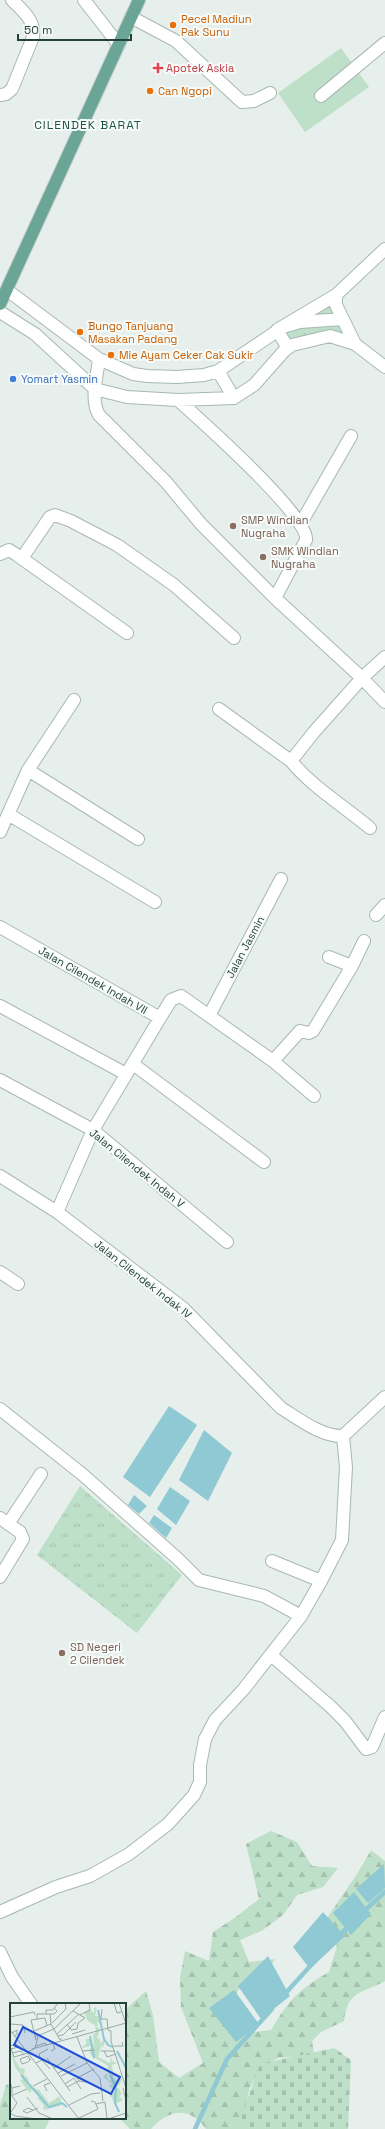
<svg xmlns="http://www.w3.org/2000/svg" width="385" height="2129" viewBox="0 0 385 2129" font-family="'Space Grotesk',sans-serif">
<defs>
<pattern id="grass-tufts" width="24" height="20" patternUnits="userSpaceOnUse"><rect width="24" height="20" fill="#bfe0c8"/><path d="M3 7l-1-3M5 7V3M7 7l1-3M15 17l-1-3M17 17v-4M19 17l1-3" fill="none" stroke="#a4c1ad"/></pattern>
<pattern id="forest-firs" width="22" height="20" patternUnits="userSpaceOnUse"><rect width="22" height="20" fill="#bfe0c8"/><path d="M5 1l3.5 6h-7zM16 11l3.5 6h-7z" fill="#a4c1ad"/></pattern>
<pattern id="cemetery-stones" width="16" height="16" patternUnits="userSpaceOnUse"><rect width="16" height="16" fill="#bfe0c8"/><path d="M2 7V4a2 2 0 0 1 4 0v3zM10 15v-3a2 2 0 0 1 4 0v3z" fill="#a4c1ad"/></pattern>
</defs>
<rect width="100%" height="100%" fill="#e6efeb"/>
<path fill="url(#grass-tufts)" d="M336,295L355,344L330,336L292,345L277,330Z
M80,1486L182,1575L137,1633L37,1555Z"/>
<path fill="url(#forest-firs)" d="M271,1831L297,1842L312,1866L338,1868L323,1887L297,1895L283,1915L263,1930L240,1940L249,1962L275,1959L262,1979L238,1990L229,2012L244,2033L271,2030C289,2000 298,1990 329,1972L337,1946L325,1921L357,1874L371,1850L385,1861V1981C361,1994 348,1990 344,2021L321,2032L312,2041L314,2053L342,2052V2064L301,2066L290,2057L278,2058L266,2065L257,2075L250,2087L247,2100L250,2113L298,2129H206C190,2106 169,2109 151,2129H130L119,2118H125V2010L146,1991L153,2015L159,2062L179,2078L203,2063L181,2007L180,1978L185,1951L209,1961L213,1932L236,1917L259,1899L246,1844Z
M11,2083V2118H50L45,2129H0V2105L6,2085Z"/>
<path fill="url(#cemetery-stones)" d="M334,2048L351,2060L348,2129H237L260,2064Z"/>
<path fill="#bfe0c8" d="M341,48L369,87L305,132L278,93Z"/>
<path fill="#8ec9d4" d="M169,1406L197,1425L150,1497L123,1477Z
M204,1430L232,1453L208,1501L179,1480Z
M170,1487L190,1501L176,1525L157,1509Z
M134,1495L147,1506L139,1514L128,1505Z
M154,1515L172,1528L166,1538L149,1523Z
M384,1864L385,1888L368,1903L356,1889Z
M354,1892L371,1914L351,1935L333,1913Z
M323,1912L345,1936L310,1969L293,1947Z
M268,1956L290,1996L261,2019L238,1986Z
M234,1990L259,2024L236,2042L209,2008Z"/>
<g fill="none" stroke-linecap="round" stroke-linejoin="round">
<path stroke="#8ec9d4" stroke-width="4.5" d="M363,1912L385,1892
M337,1937L349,1926
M283,1996L312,1964
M195,2129L227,2059L272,2009"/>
<defs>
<path id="street" d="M84,0L119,45
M131,17L176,41L242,102L254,101L270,93
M0,95L6,94L12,89L33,37C35,20 23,11 12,0
M321,96L385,43
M7,290L99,359L133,374L147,376L177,377L204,375L218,371L283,327L300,322L343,319
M336,295V305L355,344L385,367
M0,312L35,334L95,389L127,397L178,400L234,398L254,385L284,351L292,345L330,336L355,344
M288,348L277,330L336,295L385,249
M99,359C97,376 90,400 99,415L166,482L201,524L275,598L362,678L385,702
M218,371L234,398
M178,400C199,419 310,517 306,540L275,598
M301,523L351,436
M0,554L9,550L17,555L127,633
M22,558L50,517L55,515L71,521L117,545L174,585L234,638
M219,709L291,761L314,732L362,678L385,657
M291,761C312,787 344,806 370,828
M28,770L138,839
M8,814L155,902
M0,832L28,770L74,700
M376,915L385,905
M0,927L160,1018L171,1000L181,996L273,1061L314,1096
M329,957L352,966
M0,1006L126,1074
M210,1014L281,879
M273,1061L300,1031L309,1033L313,1031L352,966L364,941
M133,1064L264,1162
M0,1080L93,1130L227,1242
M0,1176L57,1212L183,1308L281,1408C299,1419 322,1437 343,1436L385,1397
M57,1212L93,1130L160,1018
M0,1272L18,1284
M0,1409L82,1474L178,1559L199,1580L264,1596L301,1616
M0,1518L20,1532L23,1539L0,1577
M8,1524L41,1474
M272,1561L321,1581
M271,1655L331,1707L345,1721L366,1749L372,1747L385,1717
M0,1912L56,1887L90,1876L129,1854L168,1824L194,1795L200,1782V1765L205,1739L215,1720L243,1690L301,1616L321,1581L342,1540L346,1467L343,1436
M0,1952L12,1977L31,2004"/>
<path id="primary" d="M0,304L139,0"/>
</defs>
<use href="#street" stroke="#a8b8b2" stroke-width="14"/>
<use href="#primary" stroke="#c2cac8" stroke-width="14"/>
<use href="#street" stroke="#fff" stroke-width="12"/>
<use href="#primary" stroke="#6aa596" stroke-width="12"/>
</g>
<g fill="#e8710a" stroke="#f7fbf9" stroke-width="1.5">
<circle cx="173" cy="25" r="4"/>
<circle cx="150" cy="91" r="4"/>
<circle cx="80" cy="332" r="4"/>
<circle cx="111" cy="355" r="4"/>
</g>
<path fill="#e0444e" stroke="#f7fbf9" stroke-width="1.5" d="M156 62h4v4h4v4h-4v4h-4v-4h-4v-4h4z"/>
<circle fill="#3f7fe0" stroke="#f7fbf9" stroke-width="1.5" cx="13" cy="379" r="4"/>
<g fill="#8d6e63" stroke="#f7fbf9" stroke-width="1.5">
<circle cx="233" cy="526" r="4"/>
<circle cx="263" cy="557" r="4"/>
<circle cx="62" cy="1653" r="4"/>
</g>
<g text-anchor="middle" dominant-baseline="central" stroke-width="4" stroke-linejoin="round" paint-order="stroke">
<g font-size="11" fill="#c56008" stroke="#f7fbf9" text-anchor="start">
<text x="181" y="19">Pecel Madiun<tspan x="181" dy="13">Pak Sunu</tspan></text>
<text x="158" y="91">Can Ngopi</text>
<text x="88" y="326">Bungo Tanjuang<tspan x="88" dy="13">Masakan Padang</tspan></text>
<text x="119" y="355">Mie Ayam Ceker Cak Sukir</text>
</g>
<g font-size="11" fill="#be3a42" stroke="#f7fbf9" text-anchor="start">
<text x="166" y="68">Apotek Askia</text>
</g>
<g font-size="11" fill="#366cbe" stroke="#f7fbf9" text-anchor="start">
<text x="21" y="379">Yomart Yasmin</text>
</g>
<g font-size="11" fill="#785e54" stroke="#f7fbf9" text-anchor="start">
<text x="241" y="520">SMP Windian<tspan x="241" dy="13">Nugraha</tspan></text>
<text x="271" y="551">SMK Windian<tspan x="271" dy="13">Nugraha</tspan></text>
<text x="70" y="1647">SD Negeri<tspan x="70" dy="13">2 Cilendek</tspan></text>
</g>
<g font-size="11" fill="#24423a" stroke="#f7fbf9">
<text transform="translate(245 947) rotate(-62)">Jalan Jasmin</text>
<text transform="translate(93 980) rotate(30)">Jalan Cilendek Indah VII</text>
<text transform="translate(137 1168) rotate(39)">Jalan Cilendek Indah V</text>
<text transform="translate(143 1279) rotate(38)">Jalan Cilendek Indak IV</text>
</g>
<g font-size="12" letter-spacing="1" fill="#1f5548" stroke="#f7fbf9">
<text x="88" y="125">CILENDEK BARAT</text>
</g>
</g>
<g transform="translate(10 2003)">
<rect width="116" height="116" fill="#e6efeb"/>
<path d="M87,4L85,13H88L89,15L86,16H91V20L87,19L88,23H86L90,26L87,35L90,36V41L93,37L101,40L94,39V44L92,42L88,54L100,60L101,53L102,58L107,60L102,62L104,75L107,78L110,74L112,76L109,83H104L106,87L108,84L112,91L109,93L113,97L105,101L109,109L99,90L104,89L105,87L98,83L102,81L93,74L97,70L98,76L102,78L97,68L98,63L82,53L79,48L82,43L71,45L76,41V36H81L84,44L83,32L86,29L85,22L78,18L74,9L82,6L81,9H84V5ZM1,50L10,65L15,66L14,72L18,75L19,83L29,87L39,100L50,93L52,102L34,107L33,101L27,95L30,94L28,90L21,87V90L19,89L10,77L14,76L5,64Z" fill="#bfe0c8"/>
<path fill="none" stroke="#8ec9d4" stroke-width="2" d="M88,7L94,36L98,42L103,44M80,33L84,55M107,48L116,65M11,72L39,104L52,100L57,104M100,72L106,84L105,100L109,109"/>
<path fill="none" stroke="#98aaa4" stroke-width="1" d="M104,0L107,10L111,9M109,0L115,18M92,6L91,16H97L98,27L101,28V38L116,85M36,11V7H43L48,0M70,12L80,7L79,0M0,14L24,9L25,12M27,16V11H44L47,8L44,5M42,20L56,6L55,0M0,21L13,22L15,30M41,21L50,37L52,35M57,21L61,27L67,26L68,20L75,15L63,8M0,27L69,116M24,28L41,21L40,11M2,30L7,27V31L4,33M47,31L69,11M62,31L75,27M48,33L53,32L66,19M25,34L44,26L71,0M26,37L21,17L35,15L37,23M0,43L4,54L18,50M0,43L6,41L8,44L1,46M26,43L35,40L37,43M104,43H113L112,39M22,46L116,20M41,48L45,46L42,38M72,48L85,47M91,48H105M94,48L97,54L106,51M18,49L25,45L28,34M2,50L11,48L14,52M30,54L29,51L38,46M37,55L60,88M20,57L18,53L10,56L12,61L18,59L21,56M26,60L32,57L40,66M77,60L90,75L93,98M44,65L61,53M48,70L65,61M51,73L77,60L67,34M69,78L67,75L84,66M0,79L2,85L10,83M55,81L64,75L71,86M23,83L37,76M57,84L69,78L76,79M113,85L116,98M37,88L34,82L40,80M3,92L17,86M17,94L29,110L43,116M86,101L95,99L97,116M59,102L81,91L90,90M23,107L18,105L13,108L17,110L28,105M1,109L7,100L2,93V85M0,110L5,113L27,116M69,115L88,106L85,99L81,98M98,116L116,110"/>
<path fill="#1d4ed8" fill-opacity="0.15" stroke="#1d4ed8" stroke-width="2" d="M13,24L110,74L101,91L4,42Z"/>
<rect width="116" height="116" fill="none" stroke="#24423a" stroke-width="2"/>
</g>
<path d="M18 34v6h113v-6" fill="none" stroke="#24423a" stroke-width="2"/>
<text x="24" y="34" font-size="12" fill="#24423a" stroke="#f7fbf9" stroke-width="3" paint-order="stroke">50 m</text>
</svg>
